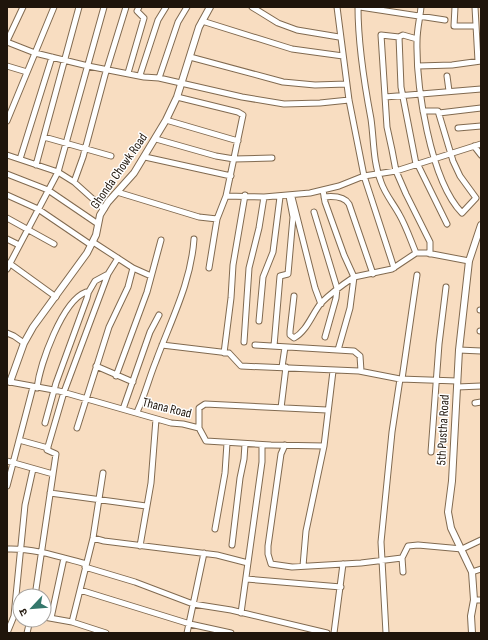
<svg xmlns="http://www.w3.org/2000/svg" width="488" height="640" viewBox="0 0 488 640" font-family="'Sofia Sans Condensed','Noto Sans Devanagari',sans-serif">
<rect width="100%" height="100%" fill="#f8ddc1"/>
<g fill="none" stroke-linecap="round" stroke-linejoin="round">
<defs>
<path id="minor" d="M252,7L278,23L297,30L339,37
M337,7L349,100L364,176L394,268
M358,7C358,45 364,82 371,119C374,140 373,162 381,182C385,194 393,203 399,214C406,226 411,241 416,253
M360,7L445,20
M421,7C420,18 417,29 417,41C416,85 430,180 462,213L476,198L460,176L453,161L438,111H423
M455,7L454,26H476
M475,7L478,61
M202,21L292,49L343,56
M399,37L381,35L387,127L392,150L396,171L406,194L430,242V254
M7,41L23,7
M7,42L35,53L88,66L144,77L159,78L242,97L284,104L320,103L349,100
M190,57L283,82L315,85L347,84
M7,66L27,72
M418,66L452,65L481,61
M128,73L144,18L137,11L139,7
M140,75L158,20L166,7
M447,76L449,91
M159,78L178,22L187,7
M177,97L238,112L243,115L226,196L217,219L209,268
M385,97L481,89
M439,113L481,108
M166,120L238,141
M7,121L54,7
M458,128L481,126
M44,137L111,156
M156,139L216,156L234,159L272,158
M474,146L481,155
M7,155L58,172L74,182L104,209
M145,157L231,176
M20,159L52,57
M417,163L447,224
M416,164L401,87L399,37L403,35L417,39
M36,165L79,7
M7,174L48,190L98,224
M74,182L83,157L105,75L126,7
M117,192L199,217L217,219
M7,195L38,209L91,245
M226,196L264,197L310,193L339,186L364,176L396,171L481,144
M292,197L315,288L321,304
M324,197C333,196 344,196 349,204L373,274
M314,212L337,288L336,298L325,337
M7,218L54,244
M7,239L19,245
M93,242L133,268L151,276
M9,263L56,297
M7,269L58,172L104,7
M88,293L95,281L108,274L118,258
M294,296L290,331V335L294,338C307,331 312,314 321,303C331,293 342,285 354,277L344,255L325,202L323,190
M480,310H481
M259,321L263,277L273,252L280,197
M480,331H481
M7,333L14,336L24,343
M244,342L249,268L259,228L264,197
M162,345L229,353L241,366L359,371L400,379L457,381
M255,345L354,351L360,356L361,371
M274,346L280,276L288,274L293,217L289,196
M338,350L350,308L354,277L392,269L416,253H427L469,261
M459,350L481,351
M224,353L231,298L233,265L245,195
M96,366L133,382
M282,367L285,347
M116,376L147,292L161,240
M402,379L417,275
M10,382L59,391L171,423L183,424L199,428
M457,387L481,386
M37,388C40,364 62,301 86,292L88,294L87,298L56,383L45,423
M475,403L481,402
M281,408L286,367
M123,409L150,332L159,315
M137,412C145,395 149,378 156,361C171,320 191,283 194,239
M77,428L109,327L128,287L133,268
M19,440L48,448
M285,445L281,454L268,546V554L271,564L292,567L361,563L402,558L408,546L418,545L462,549L481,540
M324,446L271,445L206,441L199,428V408L205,404L327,410
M431,452L439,344L446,287
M7,461L53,474
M7,486L33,387
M50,493L146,506
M215,529L225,473L227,443
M93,538L104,541L217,555L248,563
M232,545L240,478L244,459L245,444
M140,546L151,483L156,419
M7,549C34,548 60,557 86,564
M402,558L403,572
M303,566L306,531L324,446L333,371
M85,567L135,582L193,604L231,610L327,633
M472,572L481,569
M246,579L341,587
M80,590L190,624L231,633
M35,596L56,454L47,450L64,392L108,274
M474,600H481
M241,613L262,462V445
M44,617L72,622L106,633
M51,618L64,558
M72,622L93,538L103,473
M7,633L14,616L25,505L33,469
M27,633L30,620
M187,633L204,553
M334,633L343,564
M386,633L381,542L392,432L400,379"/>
<path id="tertiary" d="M7,381L10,382L24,343L33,327L87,253L96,235L100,215L108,202L134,173L166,120L177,97L199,27L210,7
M472,633L471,616L474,600L472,572L451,528L448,512L452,481L459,350L469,261L481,225"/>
</defs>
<use href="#minor" stroke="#816a50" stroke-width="7"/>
<use href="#tertiary" stroke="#816a50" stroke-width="8"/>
<use href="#minor" stroke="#fff" stroke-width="5"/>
<use href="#tertiary" stroke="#fff" stroke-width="6"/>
</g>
<g text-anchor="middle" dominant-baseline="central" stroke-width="3" stroke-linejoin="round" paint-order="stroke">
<g font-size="13" fill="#1f150b" stroke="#fff">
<text transform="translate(119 171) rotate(-55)">Ghonda Chowk Road</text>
<text transform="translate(167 408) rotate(14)">Thana Road</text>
<text transform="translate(443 430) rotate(-87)">5th Pustha Road</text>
</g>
</g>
<rect width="488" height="640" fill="none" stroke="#1f150b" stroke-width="16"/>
<g transform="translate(32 608) rotate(244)"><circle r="19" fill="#ffffff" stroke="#a5a19d"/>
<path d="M0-3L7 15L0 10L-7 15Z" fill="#34776b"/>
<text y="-6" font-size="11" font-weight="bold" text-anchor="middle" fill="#1f150b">उ</text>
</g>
</svg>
